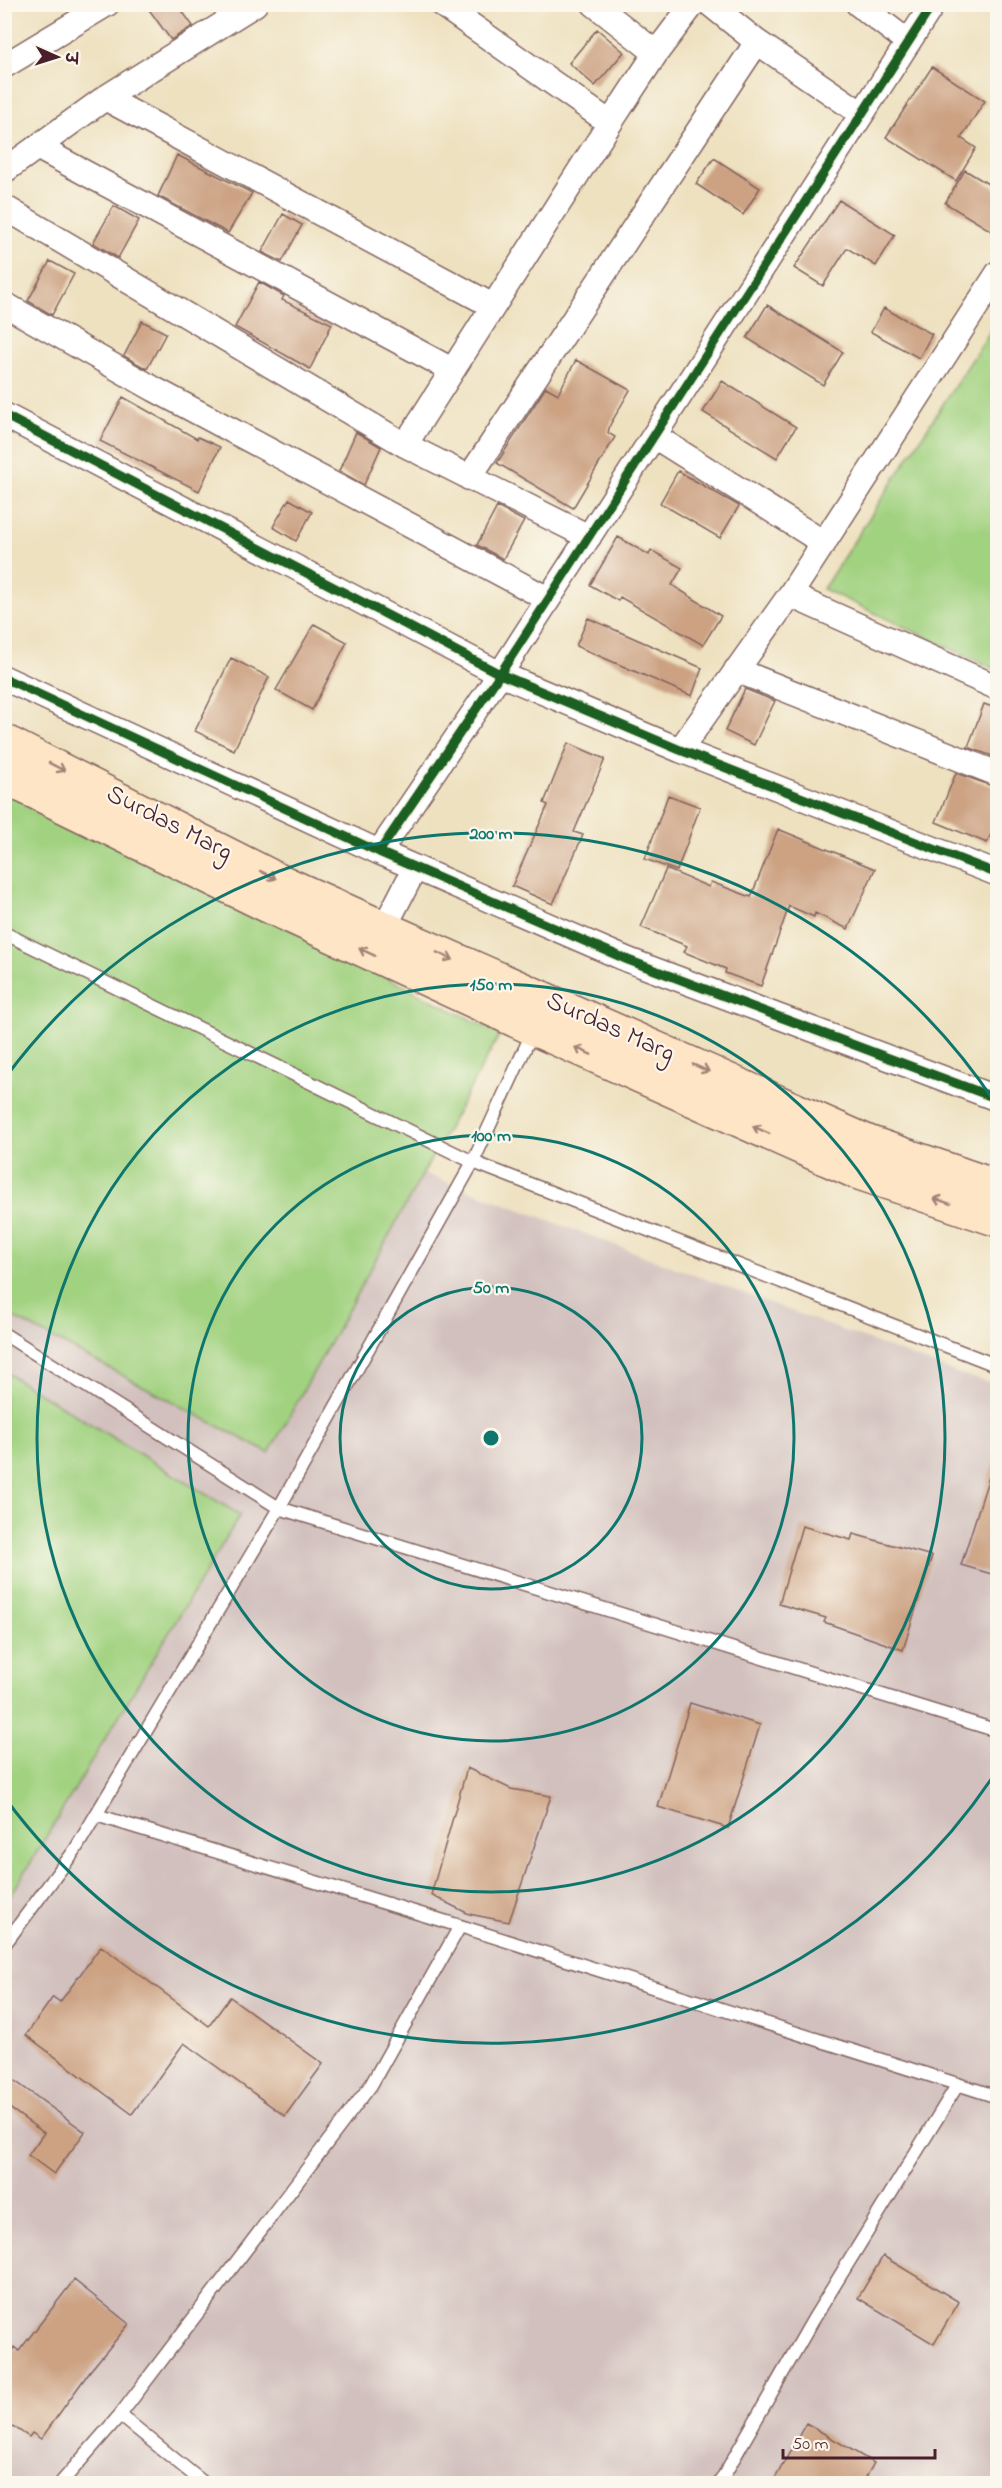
<svg xmlns="http://www.w3.org/2000/svg" width="1002" height="2488" viewBox="0 0 1002 2488" font-family="'Indie Flower','Playpen Sans Deva',sans-serif">
<rect width="100%" height="100%" fill="#fbf7ec"/>
<filter id="ink" filterUnits="userSpaceOnUse"><feTurbulence type="fractalNoise" baseFrequency=".0167" numOctaves="2"/><feDisplacementMap in="SourceGraphic" scale="12" xChannelSelector="R" yChannelSelector="G"/><feConvolveMatrix kernelMatrix="1 2 1 2 8 2 1 2 1" color-interpolation-filters="sRGB"/></filter>
<filter id="wash" filterUnits="userSpaceOnUse"><feTurbulence type="fractalNoise" baseFrequency=".008" numOctaves="4" result="noise"/><feDisplacementMap in="SourceGraphic" scale="24" xChannelSelector="R" yChannelSelector="G"/><feGaussianBlur stdDeviation="1.35" result="paint"/><feColorMatrix in="noise" values="0 0 0 0 0 0 0 0 0 0 0 0 0 0 0 0 0 1.4 0 .05"/><feComposite in="paint" operator="in"/></filter>
<g filter="url(#wash)">
<rect width="100%" height="100%" fill="#eee1c0"/>
<path fill="#d1c0bd" d="M4,965L388,1160L959,1374L997,1384V2483H5Z"/>
<path fill="#a1d280" stroke="#767856" stroke-width="1.5" d="M997,321V670L823,589Z
M4,786L500,1034L269,1453L5,1313Z
M5,1372L240,1515L5,1905L4,1373Z"/>
<g id="blocks">
<path fill="#cca283" d="M145,4H177L193,26L171,40Z
M597,29L624,52L595,86L569,63Z
M932,67L985,101L961,138L976,148L956,181L886,137Z
M177,155L252,193L228,233L158,196Z
M714,158L760,188L743,215L696,184Z
M965,170L998,190V235L945,203Z
M839,200L895,235L876,266L847,248L823,286L794,268Z
M114,206L139,220L118,258L93,243Z
M283,214L302,225L282,262L262,252Z
M50,261L74,274L52,315L28,301Z
M259,282L284,296L282,300L332,324L310,369L235,327Z
M767,305L843,352L823,385L747,338Z
M884,308L932,334L919,358L871,332Z
M142,321L166,333L147,369L124,356Z
M576,360L630,390L610,425L608,433L615,437L573,508L497,463L546,387L558,394Z
M722,381L796,427L777,458L703,412Z
M123,397L197,439L198,437L220,447L199,491L100,441Z
M356,432L381,447L364,485L339,471Z
M678,471L739,506L720,538L660,503Z
M289,499L312,512L296,541L273,527Z
M497,507L524,521L503,559L477,545Z
M618,537L649,555L651,550L682,568L672,585L721,616L703,645L620,597L618,601L590,585Z
M588,618L702,668L692,696L576,646Z
M314,624L347,642L312,710L276,690Z
M231,658L269,677L234,750L195,731Z
M745,689L775,701L754,745L725,731Z
M984,704L998,709V758L968,747Z
M568,743L605,759L574,832L583,835L553,904L512,886L548,805L544,803Z
M956,773L998,788V819L987,843L936,822Z
M668,795L700,807L677,871L645,859Z
M778,829L875,869L848,929L815,913L814,917L789,906L761,986L725,973L726,969L684,952L687,946L641,927L666,869L709,887L711,882L751,897Z
M994,1461H998V1576L961,1565Z
M802,1526L851,1540L853,1534L932,1556L903,1650L824,1622L826,1618L779,1604Z
M690,1703L760,1725L728,1828L658,1807Z
M467,1768L511,1789L551,1796L509,1922L469,1914L431,1895Z
M101,1946L209,2026L230,1997L323,2064L285,2116L184,2043L132,2114L26,2035L53,1997L60,2002Z
M4,2073L85,2132L54,2174L28,2155L44,2133L4,2104Z
M883,2256L959,2302L934,2344L858,2298Z
M74,2280L129,2324L90,2371L41,2439L32,2433L29,2437L4,2420V2361L14,2347L19,2351Z
M806,2423L874,2463L862,2484H772Z"/>
</g>
</g>
<g filter="url(#ink)">
<use href="#blocks" fill-opacity="0" stroke="#83635f" stroke-width="1.5"/>
<g fill="none" stroke-linecap="round" stroke-linejoin="round">
<defs>
<path id="service" d="M4,933L473,1162L998,1366
M4,1334L279,1508L998,1731
M96,1815L460,1926L998,2097
M4,1945L75,1850L279,1508L473,1162L533,1031
M120,2415L205,2484
M60,2484L120,2415L371,2085L460,1926
M719,2484L813,2320L958,2084"/>
<path id="minor" d="M441,4L610,123
M594,4L656,53
M710,4L757,42L862,114
M858,4L908,42
M4,66L107,4
M105,98L493,306
M37,147L452,370
M4,171L105,98L255,4
M4,207L405,445L589,537
M4,304L154,389L548,599
M4,415L500,674L680,750L998,874
M654,436L824,543
M405,445L610,123L656,53L693,4
M469,478L757,42
M790,595L998,688
M736,670L998,774
M4,678L379,852L628,960L998,1099
M680,750L790,595L998,273
M379,852L500,674L933,4
M384,928L415,868"/>
<path id="secondary" d="M4,741L278,880L384,928L868,1142L998,1187
M4,777L266,905L534,1029L856,1172L998,1220"/>
</defs>
<use href="#service" stroke="#83635f" stroke-width="15"/>
<use href="#minor" stroke="#83635f" stroke-width="27"/>
<use href="#secondary" stroke="#83635f" stroke-width="36"/>
<use href="#service" stroke="#fff" stroke-width="12"/>
<use href="#minor" stroke="#fff" stroke-width="24"/>
<use href="#secondary" stroke="#fde5c5" stroke-width="33"/>
<defs>
<path id="cycleway" d="M4,415L500,674L680,750L998,874
M4,678L379,852L628,960L998,1099
M379,852L500,674L933,4"/>
</defs>
<use href="#cycleway" stroke="#fbf7ec" stroke-width="13"/>
<use href="#cycleway" stroke="#1b5e20" stroke-width="9"/>
</g>
<defs><path id="oneway-shaft" d="M-6 0H5M1.5-3L5.5 0L1.5 3" fill="none" stroke-width="1.6" stroke-linecap="round" stroke-linejoin="round" transform="scale(1.5)"/></defs>
<g stroke="#a48278">
<use href="#oneway-shaft" transform="translate(57 767) rotate(27)"/>
<use href="#oneway-shaft" transform="translate(268 875) rotate(27)"/>
<use href="#oneway-shaft" transform="translate(367 952) rotate(-155)"/>
<use href="#oneway-shaft" transform="translate(445 956) rotate(24)"/>
<use href="#oneway-shaft" transform="translate(583 1051) rotate(-156)"/>
<use href="#oneway-shaft" transform="translate(701 1068) rotate(24)"/>
<use href="#oneway-shaft" transform="translate(761 1130) rotate(-156)"/>
<use href="#oneway-shaft" transform="translate(942 1201) rotate(-161)"/>
</g>
</g>
<g fill="none" stroke="#0f766e" stroke-width="3">
<circle cx="491" cy="1438" r="151"/>
<circle cx="491" cy="1438" r="303"/>
<circle cx="491" cy="1438" r="454"/>
<path d="M996 1772A605 605 0 0 1 5 1798M5 1078A605 605 0 0 1 996 1104"/>
</g>
<g text-anchor="middle" dominant-baseline="central" stroke-width="4.5" stroke-linejoin="round" paint-order="stroke">
<g font-size="26" fill="#4a1f2b" stroke="#fbf7ec">
<text transform="translate(169 824) rotate(27)">Surdas Marg</text>
<text transform="translate(610 1028) rotate(24)">Surdas Marg</text>
</g>
</g>
<circle cx="491" cy="1438" r="9" fill="#0f766e" stroke="#fbf7ec" stroke-width="3"/>
<g font-size="18" text-anchor="middle" font-weight="bold" fill="#0f766e" stroke="#fbf7ec" stroke-width="4.5" stroke-linejoin="round" paint-order="stroke">
<text x="491" y="839">200 m</text>
<text x="491" y="990">150 m</text>
<text x="491" y="1141">100 m</text>
<text x="491" y="1293">50 m</text>
</g>
<rect width="1002" height="2488" fill="none" stroke="#fbf7ec" stroke-width="24"/>
<g transform="translate(57 57) rotate(93)" stroke="#fbf7ec" stroke-width="4.5" paint-order="stroke">
<path d="M0-4.5L10 22L0 15L-10 22Z" fill="#4a1f2b"/>
<text y="-9" font-size="16" font-weight="bold" text-anchor="middle" fill="#4a1f2b">उ</text>
</g>
<path d="M783 2449v9h152v-9" fill="none" stroke="#4a1f2b" stroke-width="3"/>
<text x="792" y="2449" font-size="18" fill="#4a1f2b" stroke="#fbf7ec" stroke-width="4.5" paint-order="stroke">50 m</text>
</svg>
